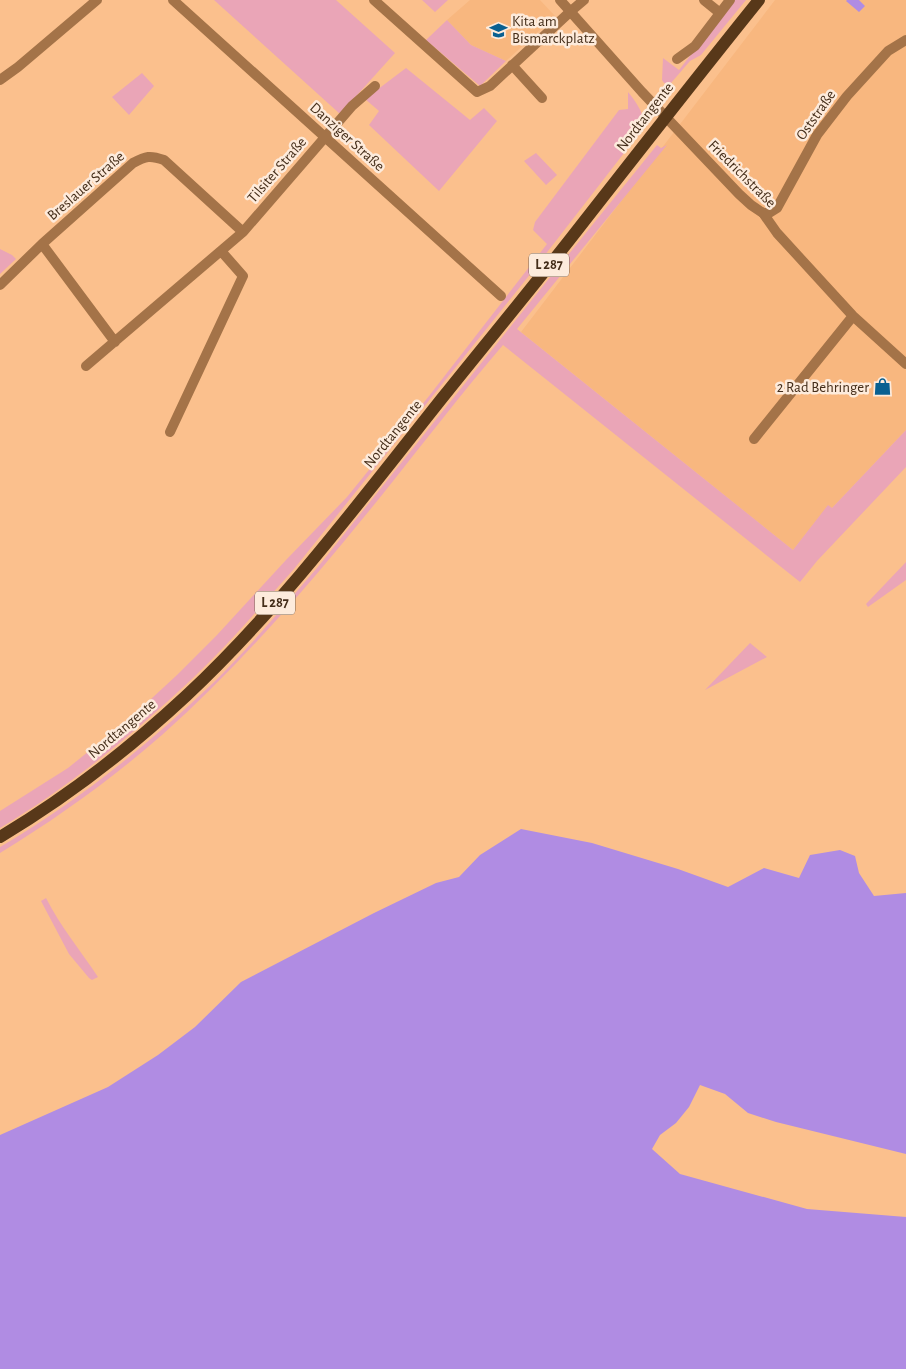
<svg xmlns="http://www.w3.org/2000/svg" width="906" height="1369" viewBox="0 0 906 1369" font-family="'Alegreya Sans',sans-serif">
<rect width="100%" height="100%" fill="#fbc08d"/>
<path fill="#f8b77f" d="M470,0H540L555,16L506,61L471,45L447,20Z
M775,0H906V430L832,508L828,506L793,550L521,332Z"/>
<path fill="#eaa5b7" d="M214,0H336L395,53L340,114Z
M422,0H448L435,12Z
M733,0H746L701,55L690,61L671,83L668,84L664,83L662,80L663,58L679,70Z
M447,20L471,45L506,61L480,86L426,40Z
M406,68L470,120L484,108L497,121L439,191L369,125L379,111L365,99Z
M142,73L154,86L129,115L112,97Z
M628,92C637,103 643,112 645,126L524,282L294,569C261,606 229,644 193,678C134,734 70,786 0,828V811L68,768L104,739L138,711L177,675L217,635L286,560L347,497L429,396L547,244L533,230L535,222L619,110L628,109Z
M657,145L661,148L667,145L517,329L793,550L828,505L832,508L906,430V467L817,561L800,582L503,345C461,394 422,445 382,495C314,579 243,663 162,735C113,778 56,819 0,853V847C77,802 148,745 213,683C250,647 283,607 317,568L547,281Z
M536,153L557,175L546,185L524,161Z
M0,249L12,255L16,259L0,274Z
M906,562V580L868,607L866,604Z
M750,643L767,657L705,690Z
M46,898C60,926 81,951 98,977L92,980L89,978L69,954L41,901Z"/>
<path fill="#b08ce3" d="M847,0H859L865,6L859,12L846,1Z
M521,829L592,843L678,869L728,887L764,868L799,878L810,855L840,850L855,856L859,873L874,896L906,893V1154L776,1122L748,1113L725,1094L700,1085L689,1107L676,1123L660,1135L652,1149L680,1174L807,1209L906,1217V1369H0V1135L108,1087L158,1055L195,1027L241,982L374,913L436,883L459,877L480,855Z"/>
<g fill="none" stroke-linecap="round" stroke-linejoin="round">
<path stroke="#a47348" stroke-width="10" d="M173,0L501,296
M374,0L477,92L490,86L571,11L584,0
M704,0L720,13
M677,59L695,46L730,0
M512,65L542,98
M0,80L18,67L97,0
M763,213L777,233L853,316L906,364
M42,244L115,342
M0,285L42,244L133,163C146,156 150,155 164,160L243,232
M86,366L243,232L352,106L375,86
M170,432L243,276L221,251
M754,439L853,316"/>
<path stroke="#a47348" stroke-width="10" d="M560,0L642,92L739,194L751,205L763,213H769L777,208L817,135L847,96L888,51L906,40"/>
<path stroke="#583819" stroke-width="12" d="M0,837C67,797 129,749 186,696C282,606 361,500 443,397C487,342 532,288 575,233C636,155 697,77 759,0"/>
</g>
<defs>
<symbol id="school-bare" viewBox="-9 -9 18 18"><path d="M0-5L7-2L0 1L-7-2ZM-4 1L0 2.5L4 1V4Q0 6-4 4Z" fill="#096091" stroke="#fdebdc" stroke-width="2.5" paint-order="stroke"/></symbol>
<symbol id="shop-bare" viewBox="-9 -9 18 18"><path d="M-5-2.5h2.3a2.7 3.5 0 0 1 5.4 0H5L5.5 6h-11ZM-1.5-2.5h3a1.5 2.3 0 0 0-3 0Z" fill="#096091" stroke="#fdebdc" stroke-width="2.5" paint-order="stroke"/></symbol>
</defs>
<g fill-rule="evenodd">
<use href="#school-bare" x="486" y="18" width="25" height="25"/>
<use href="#shop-bare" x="870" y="374" width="25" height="25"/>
</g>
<g text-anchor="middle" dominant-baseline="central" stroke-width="5" stroke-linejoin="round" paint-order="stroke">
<g fill="#fdebdc" stroke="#7c6654" stroke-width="1">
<rect x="529" y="253.5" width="40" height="23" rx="4"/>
<rect x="255" y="591.5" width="40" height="23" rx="4"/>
</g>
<g font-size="14" font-weight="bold" fill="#442d19">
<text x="549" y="265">L 287</text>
<text x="275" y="603">L 287</text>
</g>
<g font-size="15" fill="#442d19" stroke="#fdebdc" text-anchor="start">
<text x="512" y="21">Kita am<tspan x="512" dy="17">Bismarckplatz</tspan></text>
<text x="869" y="387" text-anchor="end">2 Rad Behringer</text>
</g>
<g font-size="15" fill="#442d19" stroke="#fdebdc">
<text transform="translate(816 115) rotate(-55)">Oststraße</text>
<text transform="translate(645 117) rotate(-52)">Nordtangente</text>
<text transform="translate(347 137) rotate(42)">Danziger Straße</text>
<text transform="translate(277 170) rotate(-49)">Tilsiter Straße</text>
<text transform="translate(742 174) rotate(45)">Friedrichstraße</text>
<text transform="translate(86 186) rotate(-41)">Breslauer Straße</text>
<text transform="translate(393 434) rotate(-51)">Nordtangente</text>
<text transform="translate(122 729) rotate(-40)">Nordtangente</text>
</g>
</g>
</svg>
